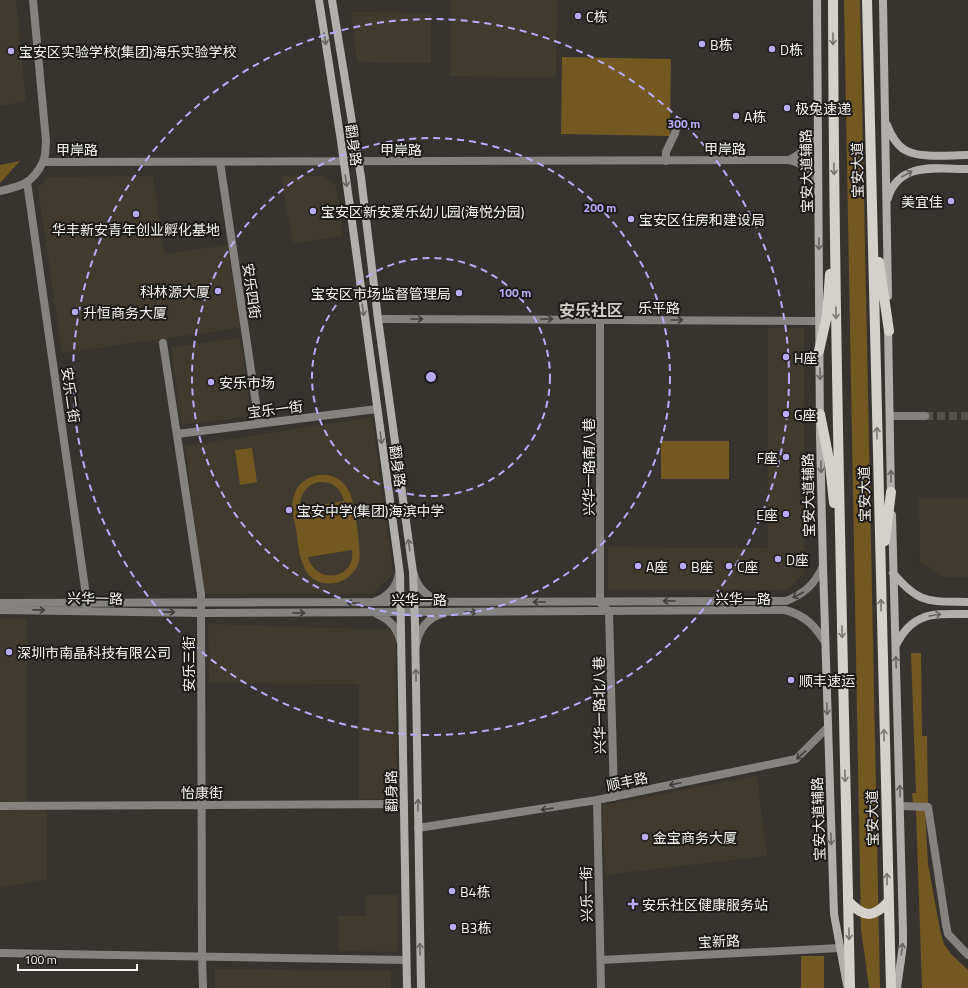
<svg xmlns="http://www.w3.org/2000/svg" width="968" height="988" viewBox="0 0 968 988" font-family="'Titillium Web','Noto Sans SC',sans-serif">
<rect width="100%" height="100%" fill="#37342f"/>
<path fill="#403a2f" d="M0,0H16L26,101L0,106Z
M451,0H557L556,78L450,76Z
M351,12L431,13V63L357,62Z
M153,176L164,254L227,245L240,328L62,353L38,189L47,177Z
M281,176H324L336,185L343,236L293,244Z
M768,328H804V573L787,590H608V547L768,548Z
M240,338L251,416L182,425L171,347Z
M372,417L393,574L373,594H204L185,446Z
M919,498H968V577H942L920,562Z
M0,619H27V810H47V879L0,888Z
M208,624L395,630L397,799H359V684L209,683Z
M757,776L767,856L605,875L602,805Z
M398,894V952L339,951L338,916H366L365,895Z
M215,969L391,971V988H215Z"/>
<path fill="#745821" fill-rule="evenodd" d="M844,0H860L880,988H869L861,929Z
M562,57L671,59L670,136L561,134Z
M20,161L1,182L0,183V165Z
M661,441H729V479H661Z
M252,448L257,482L240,485L235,450Z
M318,475C327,474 336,476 343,483C346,486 348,489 350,493C354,503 362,552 359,562C355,573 346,581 335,583C301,588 299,552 296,529C294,518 290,506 294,496C297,484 306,478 318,475ZM319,482C332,481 341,488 344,501L300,508C299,495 306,485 319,482ZM352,550C356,579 316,586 308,557Z
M911,653H921L922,736H927L928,804L913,803L912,793H916Z
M925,809L928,864L940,930L944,944L951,954L968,970V988H922L916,810Z
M801,956H824V988H801Z"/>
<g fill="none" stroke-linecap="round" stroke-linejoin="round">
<path stroke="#54514c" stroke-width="8" stroke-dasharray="8 4" stroke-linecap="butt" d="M925,416H968"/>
<path stroke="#848380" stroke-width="8" d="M33,0L46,141L45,155L43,162
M666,161V152L675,133L678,121
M220,162L259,424
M27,182L87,602V609
M378,319L819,321
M600,320V602L609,612L614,797
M163,343L201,594L202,956L203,988
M891,416H925
M177,434L377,409
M597,800L601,988
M0,806L404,804
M900,806L928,807L946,925L948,934L968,955
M418,828L597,800L796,759L828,727
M0,953L406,960
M601,960L839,948"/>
<path stroke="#848380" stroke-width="8" d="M789,160C803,153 811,145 818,130
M0,191C22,186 32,184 43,162L789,160C803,163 813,170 818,183
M414,574C417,587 426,596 439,601
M374,602C387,597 397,588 399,573
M0,603C262,603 524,603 786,601C804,594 815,584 823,566
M0,610L201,613L785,610C805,615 815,626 825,642
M377,614C389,619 397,627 400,640
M416,645C419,630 427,618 442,614"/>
<path stroke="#b1afab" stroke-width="8" d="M319,0L341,141L400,574L407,988
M332,0L361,177L378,319L413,572L415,624L421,988
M817,0L820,435L823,566L834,914L847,985
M883,0L888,296
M887,125C891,135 896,145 905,150C921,159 950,155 968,155
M888,198C899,161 937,169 968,169
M888,325L891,498
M892,515L903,931V945L897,988
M893,573C920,605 929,601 968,602
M896,645C913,611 934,614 968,614"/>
<path stroke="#d4d1cb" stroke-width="10" d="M833,0C834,329 843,659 850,988
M867,0L891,988
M879,262L889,331
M819,351L827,315L830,274
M820,414L830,465L834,503
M885,541L891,492
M848,901C863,917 873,919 888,902"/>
</g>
<defs><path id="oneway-shaft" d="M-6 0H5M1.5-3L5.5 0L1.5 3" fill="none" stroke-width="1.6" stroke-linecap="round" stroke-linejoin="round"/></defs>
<g stroke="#676662">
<use href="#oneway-shaft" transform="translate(325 39) rotate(81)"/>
<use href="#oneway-shaft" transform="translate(907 174) rotate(-29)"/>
<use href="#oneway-shaft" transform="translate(346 181) rotate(82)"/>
<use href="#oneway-shaft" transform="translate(819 244) rotate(90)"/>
<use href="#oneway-shaft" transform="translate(363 310) rotate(82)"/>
<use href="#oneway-shaft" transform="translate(820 374) rotate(90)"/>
<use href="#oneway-shaft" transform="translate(381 438) rotate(82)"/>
<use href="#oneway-shaft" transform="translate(821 467) rotate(89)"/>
<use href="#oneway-shaft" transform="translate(891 476) rotate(-90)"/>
<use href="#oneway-shaft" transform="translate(409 545) rotate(-98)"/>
<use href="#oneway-shaft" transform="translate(935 615) rotate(-9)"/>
<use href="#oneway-shaft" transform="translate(896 662) rotate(-92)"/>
<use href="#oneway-shaft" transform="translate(416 675) rotate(-91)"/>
<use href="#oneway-shaft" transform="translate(827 709) rotate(88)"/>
<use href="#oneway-shaft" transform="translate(900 791) rotate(-92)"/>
<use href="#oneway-shaft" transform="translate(418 805) rotate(-90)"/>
<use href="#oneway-shaft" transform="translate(831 839) rotate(88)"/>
<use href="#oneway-shaft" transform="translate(420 949) rotate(-91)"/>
<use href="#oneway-shaft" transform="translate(902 949) rotate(-83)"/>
</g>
<g stroke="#787672">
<use href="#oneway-shaft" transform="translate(833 39) rotate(90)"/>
<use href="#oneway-shaft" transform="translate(834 169) rotate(89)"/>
<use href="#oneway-shaft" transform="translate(836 313) rotate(89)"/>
<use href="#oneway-shaft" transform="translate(877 433) rotate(-91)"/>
<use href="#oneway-shaft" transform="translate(881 605) rotate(-91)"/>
<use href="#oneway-shaft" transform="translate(842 632) rotate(89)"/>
<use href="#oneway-shaft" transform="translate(884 735) rotate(-91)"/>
<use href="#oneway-shaft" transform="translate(845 776) rotate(89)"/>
<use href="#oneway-shaft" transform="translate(887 879) rotate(-91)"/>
<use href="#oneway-shaft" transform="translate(849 934) rotate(89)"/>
</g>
<g stroke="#41403e">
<use href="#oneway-shaft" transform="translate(417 319)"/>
<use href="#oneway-shaft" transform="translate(547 319)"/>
<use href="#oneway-shaft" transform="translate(677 320)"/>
<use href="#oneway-shaft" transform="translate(798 595) rotate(152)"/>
<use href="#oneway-shaft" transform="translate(669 601) rotate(180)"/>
<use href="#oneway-shaft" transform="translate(539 602) rotate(180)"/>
<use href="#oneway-shaft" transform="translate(353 603) rotate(180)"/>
<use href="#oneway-shaft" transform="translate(39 610) rotate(1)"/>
<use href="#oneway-shaft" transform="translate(169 612) rotate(1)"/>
<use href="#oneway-shaft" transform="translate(471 612)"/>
<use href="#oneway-shaft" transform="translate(299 613)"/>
<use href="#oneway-shaft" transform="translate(801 755) rotate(139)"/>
<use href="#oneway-shaft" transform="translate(675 784) rotate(168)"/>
<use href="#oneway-shaft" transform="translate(547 809) rotate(172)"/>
</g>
<g fill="none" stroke="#b8abf7" stroke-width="2" stroke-dasharray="7 5">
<circle cx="431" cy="377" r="119"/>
<circle cx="431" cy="377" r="239"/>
<circle cx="431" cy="377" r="358"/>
</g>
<g fill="#b8abf7" stroke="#1d1c1a" stroke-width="1.5">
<circle cx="578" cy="16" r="4"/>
<circle cx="702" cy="44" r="4"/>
<circle cx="772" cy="49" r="4"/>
<circle cx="11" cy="51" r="4"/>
<circle cx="787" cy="108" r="4"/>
<circle cx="736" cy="116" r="4"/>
<circle cx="951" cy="201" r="4"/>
<circle cx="313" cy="211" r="4"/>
<circle cx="136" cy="214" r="4"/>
<circle cx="631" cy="219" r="4"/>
<circle cx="218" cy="291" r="4"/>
<circle cx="459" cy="293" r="4"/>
<circle cx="75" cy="312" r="4"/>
<circle cx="786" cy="357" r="4"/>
<circle cx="211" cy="382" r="4"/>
<circle cx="786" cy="414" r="4"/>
<circle cx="786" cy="457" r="4"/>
<circle cx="289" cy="510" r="4"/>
<circle cx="786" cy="514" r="4"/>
<circle cx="778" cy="559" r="4"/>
<circle cx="638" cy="566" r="4"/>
<circle cx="683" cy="566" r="4"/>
<circle cx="729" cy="566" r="4"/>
<circle cx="9" cy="652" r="4"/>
<circle cx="791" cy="680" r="4"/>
<circle cx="645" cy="837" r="4"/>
<circle cx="452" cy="891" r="4"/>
<path d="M631 898h4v4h4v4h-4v4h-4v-4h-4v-4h4z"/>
<circle cx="453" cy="927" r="4"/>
</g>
<g text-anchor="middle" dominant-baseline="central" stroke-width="4" stroke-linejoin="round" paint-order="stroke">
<g font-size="14" fill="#f6f4f0" stroke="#1d1c1a" text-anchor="start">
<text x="586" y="16">C栋</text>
<text x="710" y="44">B栋</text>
<text x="780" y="49">D栋</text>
<text x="19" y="51">宝安区实验学校(集团)海乐实验学校</text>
<text x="795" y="108">极兔速递</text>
<text x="744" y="116">A栋</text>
<text x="943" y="201" text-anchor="end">美宜佳</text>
<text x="321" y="211">宝安区新安爱乐幼儿园(海悦分园)</text>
<text x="639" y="219">宝安区住房和建设局</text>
<text x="136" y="229" text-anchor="middle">华丰新安青年创业孵化基地</text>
<text x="210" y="291" text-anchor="end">科林源大厦</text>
<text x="451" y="293" text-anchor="end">宝安区市场监督管理局</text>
<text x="83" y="312">升恒商务大厦</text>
<text x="794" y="357">H座</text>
<text x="219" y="382">安乐市场</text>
<text x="794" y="414">G座</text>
<text x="778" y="457" text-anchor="end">F座</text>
<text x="297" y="510">宝安中学(集团)海滨中学</text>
<text x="778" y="514" text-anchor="end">E座</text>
<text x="786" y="559">D座</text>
<text x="646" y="566">A座</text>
<text x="691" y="566">B座</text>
<text x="737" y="566">C座</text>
<text x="17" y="652">深圳市南晶科技有限公司</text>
<text x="799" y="680">顺丰速运</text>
<text x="653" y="837">金宝商务大厦</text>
<text x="460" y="891">B4栋</text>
<text x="642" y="904">安乐社区健康服务站</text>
<text x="461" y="927">B3栋</text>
</g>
<g font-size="14" fill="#f6f4f0" stroke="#1d1c1a">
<text transform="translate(354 145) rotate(82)">翻身路</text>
<text x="725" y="148">甲岸路</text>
<text x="77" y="149">甲岸路</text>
<text x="401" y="149">甲岸路</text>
<text transform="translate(857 170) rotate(-91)">宝安大道</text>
<text transform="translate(806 171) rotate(-91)">宝安大道辅路</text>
<text transform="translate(252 291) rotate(82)">安乐四街</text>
<text x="659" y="307">乐平路</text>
<text transform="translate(71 395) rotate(82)">安乐二街</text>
<text transform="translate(275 409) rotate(-7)">宝乐一街</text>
<text transform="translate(398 466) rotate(82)">翻身路</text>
<text transform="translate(588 467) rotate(-90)">兴华一路南八巷</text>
<text transform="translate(864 494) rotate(-91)">宝安大道</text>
<text transform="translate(808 495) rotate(-91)">宝安大道辅路</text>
<text transform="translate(95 598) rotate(1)">兴华一路</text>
<text x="743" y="598">兴华一路</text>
<text x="419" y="599">兴华一路</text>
<text transform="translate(188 664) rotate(-90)">安乐三街</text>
<text transform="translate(599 705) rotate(-91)">兴华一路北八巷</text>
<text transform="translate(627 781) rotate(-12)">顺丰路</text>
<text transform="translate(391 791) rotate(-91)">翻身路</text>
<text x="202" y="792">怡康街</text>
<text transform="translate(872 818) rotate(-91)">宝安大道</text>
<text transform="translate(818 819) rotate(-92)">宝安大道辅路</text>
<text transform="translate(586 894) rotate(-91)">兴乐一街</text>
<text transform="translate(719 941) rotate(-3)">宝新路</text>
</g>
<g font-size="16" font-weight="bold" fill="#cfccc5" stroke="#1d1c1a">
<text x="591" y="310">安乐社区</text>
</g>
</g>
<circle cx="431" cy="377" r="6" fill="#b8abf7" stroke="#1d1c1a" stroke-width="2"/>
<g font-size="12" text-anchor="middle" font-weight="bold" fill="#b8abf7" stroke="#1d1c1a" stroke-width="4" stroke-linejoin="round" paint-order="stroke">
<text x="684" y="128">300 m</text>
<text x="600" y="212">200 m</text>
<text x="515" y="297">100 m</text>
</g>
<path d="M18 964v6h119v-6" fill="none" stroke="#f6f4f0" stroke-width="2"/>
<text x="24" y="964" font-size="12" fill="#f6f4f0" stroke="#1d1c1a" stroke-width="3" paint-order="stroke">100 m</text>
</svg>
